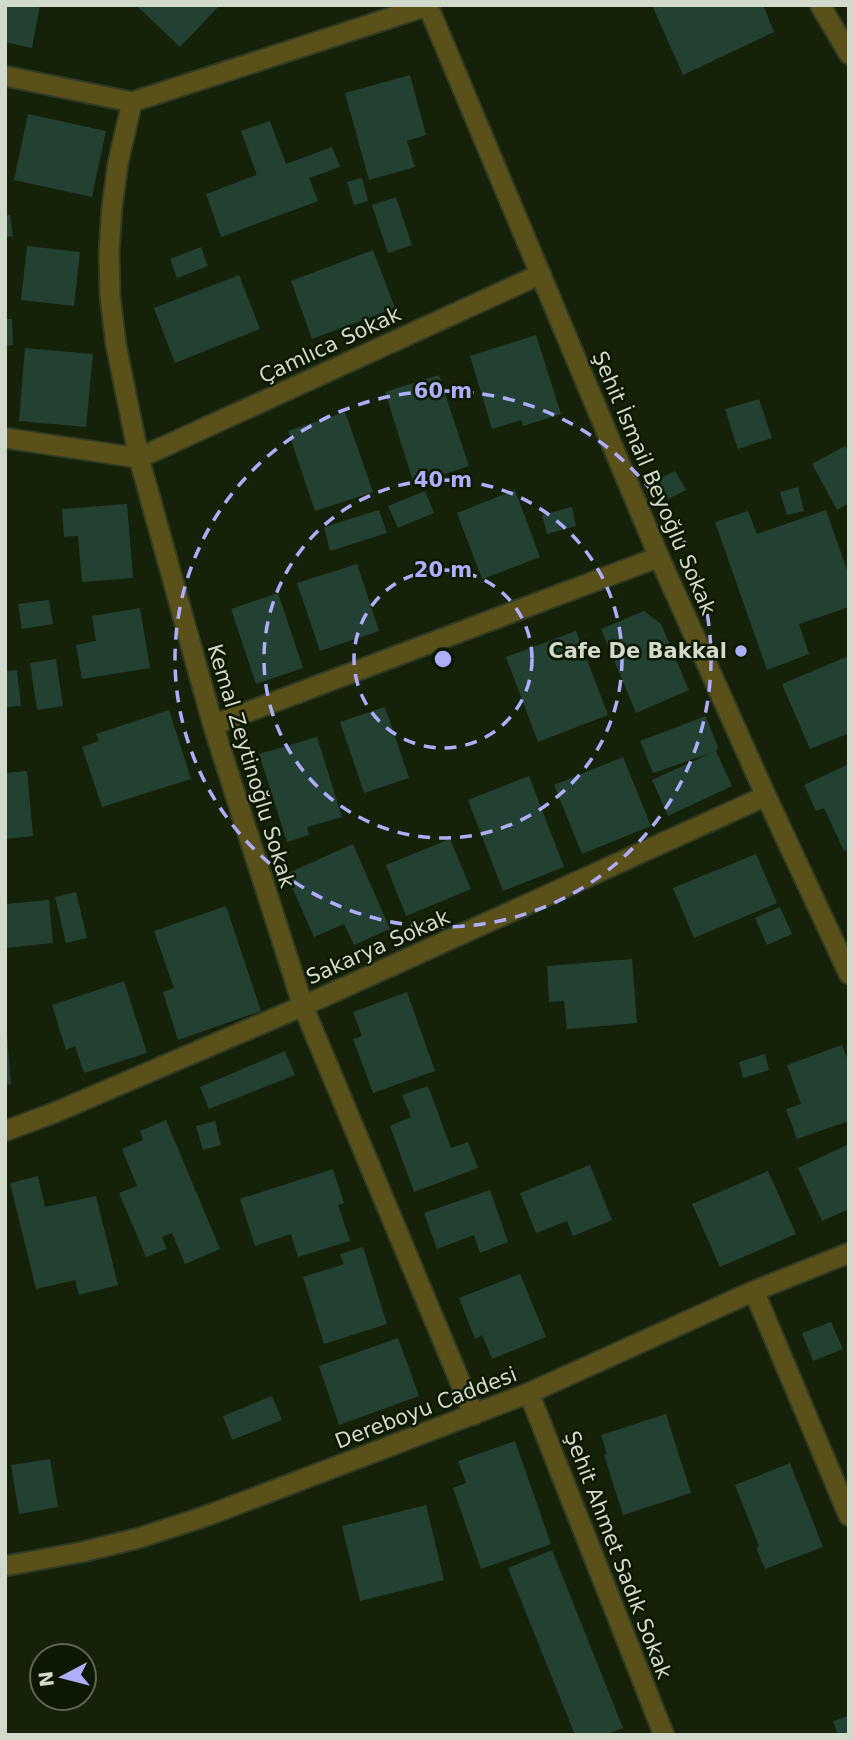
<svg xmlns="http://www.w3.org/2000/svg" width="854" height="1740" viewBox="0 0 854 1740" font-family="'DejaVu Sans',sans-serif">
<rect width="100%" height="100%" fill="#162109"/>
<path fill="#234132" d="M5,5H40L32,48L5,42Z
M136,5H220L180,47Z
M652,5H763L774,32L683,75Z
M410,75L426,135L407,141L415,167L369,180L345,93Z
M28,114L106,131L92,197L14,180Z
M270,121L286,164L332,147L340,167L309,178L318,201L221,237L206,194L257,175L241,131Z
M362,178L368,201L354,205L347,182Z
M396,197L412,245L388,253L372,205Z
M10,215L13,236L5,237V216Z
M27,246L80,252L74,306L21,300Z
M201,247L208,266L177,278L170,259Z
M373,250L395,308L312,339L291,281Z
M239,275L260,329L175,363L154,308Z
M5,319H12L13,345L5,346Z
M536,335L561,414L523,426L521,420L492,429L470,356Z
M25,348L93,354L86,427L19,421Z
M439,375L469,466L414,484L385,392Z
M759,399L772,438L738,449L725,409Z
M345,412L373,492L315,511L288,431Z
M845,446L849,452V503L837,510L812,464Z
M675,471L686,490L668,499L658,479Z
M798,487L804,511L787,515L780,492Z
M515,490L540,557L482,579L457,513Z
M425,491L434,513L398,528L388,506Z
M127,504L133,578L82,582L78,536L64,537L62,509Z
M572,507L576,526L547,534L542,515Z
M379,510L387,533L330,551L324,527Z
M826,510L849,576V607L799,624L809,654L767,670L715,522L748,511L757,534Z
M357,564L379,631L320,651L297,583Z
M278,593L303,668L256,684L231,609Z
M49,600L53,624L22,629L18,604Z
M140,608L150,668L82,679L76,645L96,641L92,616Z
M644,611L661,624L689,690L636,713L601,629Z
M576,631L608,715L538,742L506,657Z
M846,657L849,663V733L810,749L782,684Z
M56,659L63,706L37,710L30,663Z
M17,670L21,706L5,707V671Z
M385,707L409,778L364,793L340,722Z
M169,710L191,779L102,807L82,747L99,741L96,734Z
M706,716L718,748L716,751L732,786L668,816L652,780L711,753L653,773L640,741Z
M317,737L342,817L307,827L309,835L287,842L259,754Z
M623,757L651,826L582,854L554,785Z
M849,764V849L844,851L824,808L816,811L804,785Z
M27,771L33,836L5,839V773Z
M529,776L564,867L503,891L468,800Z
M450,839L471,889L406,916L386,865Z
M353,844L390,929L354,945L344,924L314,937L286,874Z
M756,854L777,903L694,938L673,888Z
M76,892L87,938L66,943L55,897Z
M49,900L53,943L5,948V904Z
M226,906L261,1011L178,1040L163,992L174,988L154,931Z
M780,907L792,934L767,945L755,918Z
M632,959L637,1023L567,1029L564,1001L549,1002L547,966Z
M124,981L147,1053L84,1073L75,1046L66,1050L52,1005Z
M407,992L435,1071L373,1093L353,1039L362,1036L353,1012Z
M5,1036H7L11,1084L5,1085Z
M842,1045L849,1063V1121L797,1139L786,1109L801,1104L787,1065Z
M285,1051L295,1075L209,1109L200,1087Z
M765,1054L769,1070L743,1078L739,1062Z
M428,1086L451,1148L468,1142L478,1168L414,1192L390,1126L411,1117L402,1095Z
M166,1120L220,1249L185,1264L172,1233L162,1237L167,1249L146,1257L119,1193L137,1186L122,1149L143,1140L140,1131Z
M215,1121L221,1145L203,1150L196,1126Z
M849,1144V1209L822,1221L798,1168Z
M590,1165L612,1220L573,1236L567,1221L536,1233L520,1193Z
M333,1169L344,1203L338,1205L350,1241L298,1257L291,1234L255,1246L240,1199Z
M768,1171L796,1234L720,1267L692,1204Z
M38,1176L45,1207L96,1196L118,1285L79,1295L75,1280L36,1289L10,1183Z
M490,1190L508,1242L480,1253L474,1235L437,1249L424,1213Z
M363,1247L387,1324L324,1344L303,1277L344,1264L340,1254Z
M520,1274L546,1337L492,1359L482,1335L475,1339L459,1298Z
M831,1322L843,1349L813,1361L802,1333Z
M398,1338L419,1396L339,1425L319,1366Z
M272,1396L282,1420L232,1440L223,1416Z
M666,1414L691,1493L623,1515L604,1455L607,1454L601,1435Z
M515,1441L551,1544L481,1569L453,1488L466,1483L458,1461Z
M50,1459L58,1507L19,1514L11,1465Z
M790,1463L823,1547L765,1569L756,1548L759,1546L735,1485Z
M426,1505L444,1580L360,1601L342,1526Z
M552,1550L623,1728L605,1735H575L508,1568Z
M849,1716V1735H838L833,1721Z"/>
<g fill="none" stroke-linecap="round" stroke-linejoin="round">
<defs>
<path id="minor" d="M820,5L849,54
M428,6L659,557L766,796L849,974
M5,76L132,102L430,5
M132,102L118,163L112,207L109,252L110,296L116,345L139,458L213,725L303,1006L474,1415
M5,438L139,458L541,274
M213,725L659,557
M5,1131L56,1112L303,1006L766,796
M754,1291L849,1516
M529,1393L664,1735
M5,1566L82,1552L139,1538L209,1515L529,1393L754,1291L849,1253"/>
</defs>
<use href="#minor" stroke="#303b24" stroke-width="23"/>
<use href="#minor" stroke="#5a501a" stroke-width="19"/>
</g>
<g fill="none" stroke="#afaefa" stroke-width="3.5" stroke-dasharray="12 9">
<circle cx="443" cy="659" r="89"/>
<circle cx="443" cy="659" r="179"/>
<circle cx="443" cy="659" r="268"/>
</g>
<circle fill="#afaefa" stroke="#0d1802" stroke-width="2.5" cx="741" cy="651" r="7"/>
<g text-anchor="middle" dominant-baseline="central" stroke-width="5" stroke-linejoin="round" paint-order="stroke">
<g font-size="21" fill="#d2dacb" stroke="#0d1802">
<text transform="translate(330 345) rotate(-25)">Çamlıca Sokak</text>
<text transform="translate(654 483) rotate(67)">Şehit İsmail Beyoğlu Sokak</text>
<text transform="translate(251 766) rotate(73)">Kemal Zeytinoğlu Sokak</text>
<text transform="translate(378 947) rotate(-24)">Sakarya Sokak</text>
<text transform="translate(426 1408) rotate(-21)">Dereboyu Caddesi</text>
<text transform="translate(618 1555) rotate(69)">Şehit Ahmet Sadık Sokak</text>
</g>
<g font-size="21" font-weight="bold" fill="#d2dacb" stroke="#0d1802" text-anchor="end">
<text x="727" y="651">Cafe De Bakkal</text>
</g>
</g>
<circle cx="443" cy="659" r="10" fill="#afaefa" stroke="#0d1802" stroke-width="3.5"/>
<g font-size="21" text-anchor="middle" font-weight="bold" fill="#afaefa" stroke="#0d1802" stroke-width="5" stroke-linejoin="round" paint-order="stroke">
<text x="443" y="398">60 m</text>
<text x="443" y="487">40 m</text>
<text x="443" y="577">20 m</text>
</g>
<rect width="854" height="1740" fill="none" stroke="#d2dacb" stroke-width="14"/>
<g transform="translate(63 1677) rotate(263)"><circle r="33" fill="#0d1802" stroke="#5c6652" stroke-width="2"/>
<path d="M0-5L12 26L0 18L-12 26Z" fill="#afaefa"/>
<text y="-10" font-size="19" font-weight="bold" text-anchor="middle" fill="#d2dacb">N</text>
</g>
</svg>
